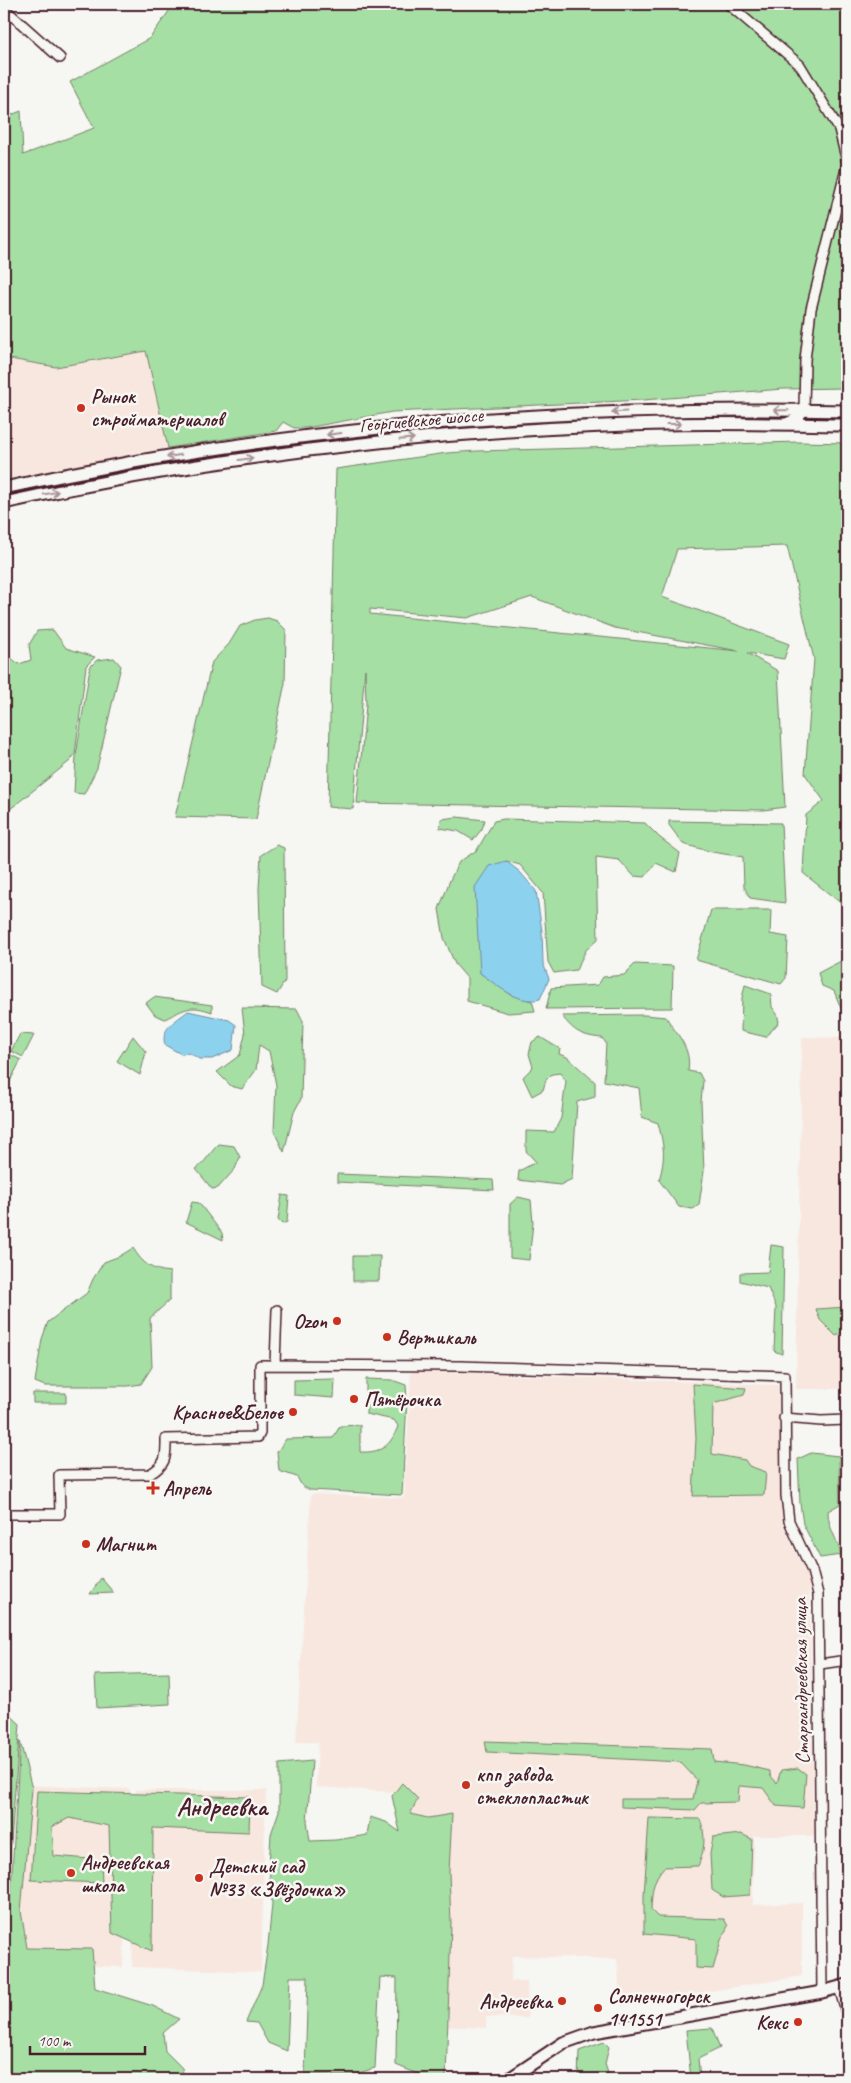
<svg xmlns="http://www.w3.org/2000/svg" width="851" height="2083" viewBox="0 0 851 2083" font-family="Caveat,sans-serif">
<rect width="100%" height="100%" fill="#f6f6f2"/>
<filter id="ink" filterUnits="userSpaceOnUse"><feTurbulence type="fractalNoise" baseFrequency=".02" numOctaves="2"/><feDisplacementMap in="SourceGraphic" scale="10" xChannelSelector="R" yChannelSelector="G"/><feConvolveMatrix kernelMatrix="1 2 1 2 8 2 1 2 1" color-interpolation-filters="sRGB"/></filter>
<g filter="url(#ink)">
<path fill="#f8e7df" d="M146,351L168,448L4,480V358L56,367Z
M802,1037L847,1038V1389H796Z
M411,1371L778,1385L783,1525L809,1580L814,1836H754L753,1905L802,1903V1976L621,2006L617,1959L512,1956L511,1981H527L528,2018L486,2017V2028L435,2026L411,1830V1793L316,1787L318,1742H296L311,1494L404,1498Z
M19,1785L130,1789L123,1967L12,1963Z
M136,1790H266L261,1972L132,1967Z"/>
<path fill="#a5dfa4" stroke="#787f68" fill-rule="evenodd" d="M174,4H847V388L783,389L643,400L392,412L306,428H294L283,422L276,431L168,448L146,351L56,367L4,358V118L21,111L23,155L94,128L70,82L150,38Z
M700,416L701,419L475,429L4,499V495C233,444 466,419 700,416Z
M799,442L847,443V908L803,873L806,815L824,801L805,774L814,659L787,546L677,549L662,597L789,644L784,659L747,653L778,671L785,807L764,810L357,803L366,705L365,669L353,809L328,807L336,469L447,453L477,451ZM532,597L615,628L739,651L370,614V609L467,618Z
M268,618L277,621L286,630L285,683L256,819L175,817L212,662L229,644L240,626L255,620Z
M53,630L66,648L95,657L86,666L75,754L70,761L4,814V653L19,664L31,660L29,645L37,631Z
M114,658L121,666L97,768L84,794L74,793L76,756L90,667L97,660Z
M457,817L485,820L482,829L473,840L458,831L440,828L441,819Z
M504,819L645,823L659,837L680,853L676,872L656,863L645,877L634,876L619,860L596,857L598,939L586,950L576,970L554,973L548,962L543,893L520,865L506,861L480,973L513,996L532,1001L535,1011L508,1013L467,1001V978L455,964L444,938L439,909L450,880L459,862L477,850L494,821Z
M669,821L781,823L785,903L750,898L744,887L743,857L712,852L683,844L669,825Z
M277,845L284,848L285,981L277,994L262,987L259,889L261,855Z
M711,910H771L770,934L788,937L786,978L781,984L696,960Z
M847,935V1014L843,1013L834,991L822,986L818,973L841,961L847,943L845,937Z
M635,964L673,966L672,1008L546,1009L551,988L598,985L603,977L624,975Z
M745,985L771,994L772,1007L777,1014L779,1022L766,1037L741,1031L742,998Z
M154,997L212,1005V1012C190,1004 185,1009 165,1019L155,1015L146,1003Z
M242,1008L297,1009L303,1021L301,1099L294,1112L284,1152L274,1131L276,1085L269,1051L259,1045L256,1070L242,1089L231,1086L217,1072L240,1055L245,1034Z
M644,1015L666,1017C677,1035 692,1048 688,1071L699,1073L703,1081L701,1102L704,1171L699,1205L693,1209L679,1207L659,1180C666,1157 664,1146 658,1123L642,1117L639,1088L604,1081L606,1043L602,1038C582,1036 574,1032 562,1016Z
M20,1034L34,1035L23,1057L11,1051Z
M133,1036L146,1052L140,1075L117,1061Z
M540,1037L560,1049L559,1054L567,1057L595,1082V1097L577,1102L572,1179L560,1185L518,1180L519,1171L536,1162L526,1151V1131L554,1132L561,1118L566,1081L560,1073L552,1074L546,1080L543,1090L532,1096L523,1077L533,1067L529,1054L532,1042Z
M9,1054L21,1060L10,1081L4,1078V1065Z
M219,1144L234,1146L240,1157L235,1169L218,1188L212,1189L196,1169C206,1162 210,1152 219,1144Z
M337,1174L493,1180L494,1190L337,1182Z
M282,1195L289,1196L287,1222L282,1224L278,1220Z
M518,1197L531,1200L533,1223L529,1260L510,1258V1204Z
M192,1202L199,1203L222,1233L223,1240L186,1222Z
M771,1245L784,1247L782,1354L774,1351L776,1307L768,1288L740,1281V1273L768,1272Z
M133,1248C143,1264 151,1270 170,1272V1300L150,1318L152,1367L141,1384L128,1386H45L35,1382L42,1339L48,1322L87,1293L93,1279L104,1262L120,1256Z
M353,1256H380L379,1281H353Z
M847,1307V1329L836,1336L820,1320L816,1309Z
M335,1379L334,1398L294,1395V1380Z
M366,1379L392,1380L406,1385L407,1400L402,1495L310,1490L302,1486L297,1477L279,1471L277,1452L286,1439L333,1438L340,1426L360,1425V1452C381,1453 391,1446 398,1426L394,1420L366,1414Z
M693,1384L746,1388L744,1395L713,1404L712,1454L745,1460L749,1466L766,1472L764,1495L693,1496L696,1438Z
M33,1393H66V1403H33Z
M811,1453L839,1456L840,1504L828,1511C828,1529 837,1537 841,1555L820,1558L803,1524L800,1503L798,1459Z
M101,1578L114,1593L90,1594Z
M169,1673L170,1704L97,1708L95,1675Z
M4,1709L20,1724L4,1934Z
M20,1741L32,1789L21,1911L27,1948L92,1949L95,1988L153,2006L179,2019L163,2033L165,2051L182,2068L184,2079H4V1958L11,1889Z
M485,1741L712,1749L714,1762L744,1765L770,1771V1775L777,1783L781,1770L798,1768L806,1774L803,1808L776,1806L763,1788L739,1786L738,1802L701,1803L695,1810L621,1807V1799H693L697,1780L680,1762L487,1752Z
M312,1761L307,1821L310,1841L336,1840L367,1835L370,1817L386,1822L400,1832L392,1796L402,1783L418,1799L410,1814L428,1818L452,1814L449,1872L451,1923L446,2079H430L396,2065L397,1978L380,1977L375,2068L349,2076L305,2075L308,1977H290L287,2051L268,2043L257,2023L246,2022L262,1985L268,1945L272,1904L269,1866L271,1834L279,1811V1764Z
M37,1791L250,1797L249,1832L153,1828L152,1951L112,1933L109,1826L69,1818L52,1827L54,1856L101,1860L102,1883L31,1880Z
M649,1818L700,1819C706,1834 705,1851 698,1866L664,1867C652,1880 652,1893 651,1910L658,1917L724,1919L728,1926L721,1940L713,1969L696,1968V1939L644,1934V1895Z
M741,1834L752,1839L750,1895L723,1897L712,1890L710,1854L713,1837Z
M712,2028L720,2048L698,2059L700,2079H691L686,2030Z
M604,2042L609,2047L605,2064L610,2079H578L579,2051Z"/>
<path fill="#8cd2ee" stroke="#728aa0" d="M506,861L520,872L536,891L542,931L543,963L549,979L540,999C518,1005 497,985 480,973L475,887L489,866Z
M188,1011L229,1020L236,1025L233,1050L212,1059H199L190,1053L181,1054L165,1045C160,1028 176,1021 188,1011Z"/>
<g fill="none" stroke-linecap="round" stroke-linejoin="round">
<defs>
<path id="minor" d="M728,4L800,65L839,129L847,162
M4,14L7,11L60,58
M784,424L799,417L804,410L805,360L811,309L847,165
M275,1364L277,1310
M784,1418L821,1421L847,1420
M4,1514H60L59,1475L150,1474C167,1464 166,1457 166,1439L258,1437L260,1433V1365L460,1366L785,1376L786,1495L789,1521L812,1571L818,1594L822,1992
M820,1664L847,1660
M839,1987L847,2016"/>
<path id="major" d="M4,488C280,426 565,405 847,411
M4,503C200,459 403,434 604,426C685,422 766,424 847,425
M509,2079L563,2043L594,2032L822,1992L847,1985"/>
</defs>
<use href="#minor" stroke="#4a1f2b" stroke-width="12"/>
<use href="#major" stroke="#4a1f2b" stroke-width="15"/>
<use href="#minor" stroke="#f6f6f2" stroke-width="9"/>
<use href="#major" stroke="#f6f6f2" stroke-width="11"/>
</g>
<defs><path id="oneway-shaft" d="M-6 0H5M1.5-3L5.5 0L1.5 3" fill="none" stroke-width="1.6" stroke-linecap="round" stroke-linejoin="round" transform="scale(1.25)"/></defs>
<g stroke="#a99598">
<use href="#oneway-shaft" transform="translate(781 410) rotate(-179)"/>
<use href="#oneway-shaft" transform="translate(619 412) rotate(177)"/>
<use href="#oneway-shaft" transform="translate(674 424)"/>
<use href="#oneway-shaft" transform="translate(334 434) rotate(173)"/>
<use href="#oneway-shaft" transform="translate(407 439) rotate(-6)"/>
<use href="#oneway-shaft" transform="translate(174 456) rotate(170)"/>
<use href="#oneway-shaft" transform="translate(246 459) rotate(-8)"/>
<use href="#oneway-shaft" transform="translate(51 493) rotate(-11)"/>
</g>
</g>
<g fill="#c8321e" stroke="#f6f6f2" stroke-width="2">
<circle cx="81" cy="408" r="5"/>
<circle cx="337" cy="1321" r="5"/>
<circle cx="387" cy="1337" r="5"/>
<circle cx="354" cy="1399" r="5"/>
<circle cx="293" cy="1412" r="5"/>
<path d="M150.5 1480.5h5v5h5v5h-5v5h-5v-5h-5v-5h5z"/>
<circle cx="86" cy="1544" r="5"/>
<circle cx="466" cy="1785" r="5"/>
<circle cx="71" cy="1873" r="5"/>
<circle cx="199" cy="1878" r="5"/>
<circle cx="562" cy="2001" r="5"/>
<circle cx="598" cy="2008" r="5"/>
<circle cx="798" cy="2022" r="5"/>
</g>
<g text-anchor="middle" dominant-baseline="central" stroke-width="5" stroke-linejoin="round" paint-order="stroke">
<g font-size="20" font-weight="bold" fill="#4a1f2b" stroke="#f6f6f2" text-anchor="start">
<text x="91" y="396">Рынок<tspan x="91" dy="23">стройматериалов</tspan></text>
<text x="327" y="1321" text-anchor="end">Ozon</text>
<text x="397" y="1337">Вертикаль</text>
<text x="364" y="1399">Пятёрочка</text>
<text x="283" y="1412" text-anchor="end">Красное&amp;Белое</text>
<text x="163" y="1488">Апрель</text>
<text x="96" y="1544">Магнит</text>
<text x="476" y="1774">кпп завода<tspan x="476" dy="23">стеклопластик</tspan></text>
<text x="81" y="1862">Андреевская<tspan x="81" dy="23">школа</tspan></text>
<text x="209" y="1866">Детский сад<tspan x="209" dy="23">№33 «Звёздочка»</tspan></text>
<text x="608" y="1996">Солнечногорск<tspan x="608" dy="23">141551</tspan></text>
<text x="552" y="2001" text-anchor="end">Андреевка</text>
<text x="788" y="2022" text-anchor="end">Кекс</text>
</g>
<g font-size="20" fill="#4a1f2b" stroke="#f6f6f2">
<text transform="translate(421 420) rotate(-5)">Георгиевское шоссе</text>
<text transform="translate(801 1681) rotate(-91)">Староандреевская улица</text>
</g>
<g font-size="25" font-weight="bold" fill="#4a1f2b" stroke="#f6f6f2">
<text x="222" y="1807">Андреевка</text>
</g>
</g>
<rect width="851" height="2083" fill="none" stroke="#f6f6f2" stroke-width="20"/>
<rect x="10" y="10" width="831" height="2063" fill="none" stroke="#4a1f2b" stroke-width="2" filter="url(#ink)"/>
<path d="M30 2046v8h115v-8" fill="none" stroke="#4a1f2b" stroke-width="2.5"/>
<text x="38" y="2046" font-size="15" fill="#4a1f2b" stroke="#f6f6f2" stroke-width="4" paint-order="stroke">100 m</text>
</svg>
